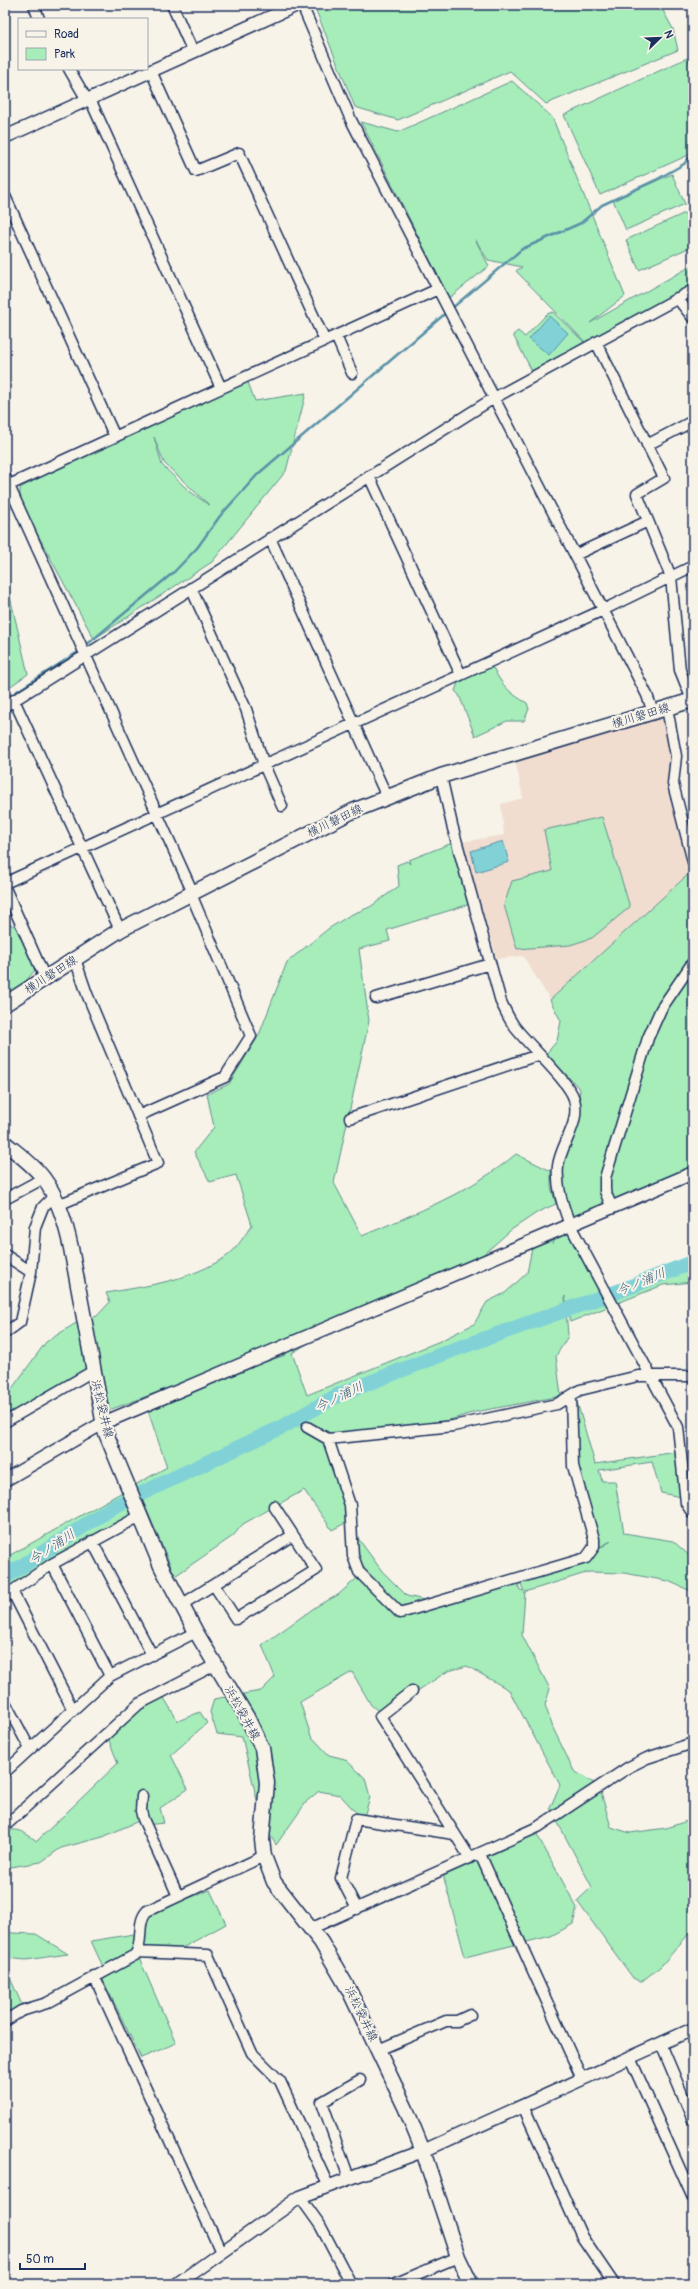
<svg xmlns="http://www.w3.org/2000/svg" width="698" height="2289" viewBox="0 0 698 2289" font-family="Pangolin,'Klee One',sans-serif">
<rect width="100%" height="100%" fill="#f7f3e8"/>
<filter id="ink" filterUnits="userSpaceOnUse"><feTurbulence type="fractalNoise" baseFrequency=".025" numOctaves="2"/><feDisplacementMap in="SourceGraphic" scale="8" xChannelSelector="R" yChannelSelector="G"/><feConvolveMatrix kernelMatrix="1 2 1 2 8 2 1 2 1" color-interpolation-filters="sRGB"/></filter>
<g filter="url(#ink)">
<path fill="#f0ddd0" d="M662,716L693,857V870L550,1000L523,956L497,959L462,842L504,835L501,804L523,798L515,759Z"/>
<path fill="#a6edba" stroke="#608e8c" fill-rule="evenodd" d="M323,5H660L673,29L678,50L546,104L510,71L398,120L355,107L315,8Z
M687,58L693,71V153L600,195L564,115Z
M512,81L552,117L625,296L590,323L693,265V290L589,346L516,271L522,267L488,260L475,239L489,266L449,298L361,122L398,132Z
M672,174L685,204L626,230L613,200Z
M685,213L693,231V246L639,270L626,240Z
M553,312L585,343L532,371L513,335L518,331L525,337L547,314Z
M246,377L255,401L306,393L286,471L212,562L94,639L20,502V488L70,461L151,427L148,422ZM154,437L164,463L209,505L188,490L162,465Z
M5,575L28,674L5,690Z
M488,667L494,669C501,685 512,695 527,703L529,709L524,721H507L475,736L459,695L455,691L459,680Z
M602,817L630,907L592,938L570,945L517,949L504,905L512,881L552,871L544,830Z
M452,843L470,904L387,930L390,941L359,949L369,1021L334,1183L362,1236C416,1213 471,1192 516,1154L551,1171V1187L556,1204L538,1212L511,1230L467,1269L343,1322L292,1353L307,1395L440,1341L474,1324L487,1302L505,1293L527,1273L532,1248L551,1233L553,1244V1240L571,1232L602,1297L693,1256V1282L663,1285L570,1322L565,1296L568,1336L556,1356L561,1396L475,1412L419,1430L328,1439L351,1520L332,1530L304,1490L243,1524L233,1536L175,1576L145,1506L5,1597V1558L167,1467L146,1405L285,1355L188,1381L101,1413L93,1371L5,1421V1398L46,1342L76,1323L97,1316L110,1302L106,1293C147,1286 192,1280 227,1256C237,1249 245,1234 252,1225L236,1175L210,1182L194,1152L214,1127L207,1094L229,1084L259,1035L287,962L328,929L350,915L370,907L399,886L397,865L407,861L410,864L409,860Z
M693,870V1166L572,1217L558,1172L574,1137L580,1089L546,1054L557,1041L561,1021L550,1000Z
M5,924C28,924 31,953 35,970L21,987L5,997Z
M575,1395L595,1464L677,1452L681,1497L661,1493L652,1462L599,1470L602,1481H615L624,1533L673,1541L693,1559V1592L668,1581L624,1573L589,1572L525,1592L522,1635L550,1689L545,1705L553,1728L574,1771L599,1786L611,1827L630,1833L666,1828L693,1819V1929L661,1966L641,1982L633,1978L577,1901L592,1887L550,1808L560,1785L509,1690L467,1666L448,1671L382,1714L371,1705L352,1672L300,1702L311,1736L329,1755L345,1759L365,1778L370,1797L363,1820L340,1795L319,1791L307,1801L276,1845L262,1821L242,1737L217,1734L210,1712L214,1699L261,1691L275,1677L262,1645L317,1606L338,1595L356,1579L352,1530L382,1571L407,1596L442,1604L516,1579L520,1590L524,1591L518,1578L583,1559L611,1541L590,1552L594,1547L573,1462Z
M164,1698L178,1721L200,1712L207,1723L171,1755L188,1789L160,1808L164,1823L145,1825L143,1819L103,1837L61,1848L41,1862L5,1868V1832C17,1826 26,1834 37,1841L118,1763L106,1733L147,1700Z
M534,1829L577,1908L573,1924L551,1936L465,1957L442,1871Z
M210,1890L226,1924L171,1954L137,1953L176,2043L141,2058L102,1978L105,1971L91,1941L140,1933L142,1916Z
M5,1926L12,1933L36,1934L68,1954L26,1960L5,1958Z
M5,1975L10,1978L22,2005L5,2018Z"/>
<path fill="#81d2d7" stroke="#5891a7" d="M549,316L568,333L549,355L529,339Z
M503,841L509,862L476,872L471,851Z"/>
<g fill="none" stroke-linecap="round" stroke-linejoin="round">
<path stroke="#5891a7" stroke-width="2.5" d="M451,309L522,249L581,223L602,205L656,180L684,164L693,153
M84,647L174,572L197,548L220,516L258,474L447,312
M5,699L81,650"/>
<path stroke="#81d2d7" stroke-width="15" d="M5,1577L113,1507L284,1426L338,1395L453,1350L622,1290L693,1262"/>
<defs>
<path id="minor" d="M34,5L39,19
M172,5L193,52
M302,5L351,120L647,695L653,712
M69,69L87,100
M151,71L196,171L239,153L325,341
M90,99L221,388
M5,196L115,437
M677,298L693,318
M336,336L352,373
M596,342L664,478L637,494L671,577L680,670L692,700
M647,445L693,421
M369,476L461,675
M5,477L193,893
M5,487L438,289
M270,538L387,797
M575,555L648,521
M191,588L246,709L264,765L282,806
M14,700L120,930
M5,706L494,398L693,290
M667,708L676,756L673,784L693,862
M441,776L452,825L501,1002C505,1010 509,1019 514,1026C527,1044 569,1081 574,1099C581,1124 561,1143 558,1166C556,1187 563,1206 570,1225L678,1427L686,1503L693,1514
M5,883L603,610L693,566
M5,888L45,978
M376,998L490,964
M138,1116L225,1077L251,1036L191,894
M350,1118L538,1055
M5,1199L44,1178
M58,1205L158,1163L87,994L75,959
M612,1208L605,1191V1178L648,1038L661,1009L693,962
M5,1255L31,1272
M5,1333L20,1322L31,1272L35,1227L43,1207L54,1196
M5,1422L93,1371
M307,1427L328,1439L453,1426L557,1404L580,1390L638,1376H693
M328,1439L350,1505L353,1556L359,1572L400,1613L586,1558L594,1547V1539L573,1466L571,1396
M92,1541L152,1655
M52,1564L110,1676
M214,1585L236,1619L316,1570L274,1506
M12,1591L73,1710
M5,1596L52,1564L140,1516
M181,1605L293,1535
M412,1691L380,1716L470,1858
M5,1702L30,1749
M5,1772L110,1676L196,1632
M142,1796L141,1811L143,1819L178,1896
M5,1826L139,1704L215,1665
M480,1854L582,2079
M357,1909L341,1878L356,1819L454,1834
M310,1929L538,1827L629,1767L647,1758L693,1743
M137,1952L208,1955L252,2053L280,2081L328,2185
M94,1976L221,2252
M5,2021L21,2011L47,2003L135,1955C144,1943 136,1922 147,1911L264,1856
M661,2044L693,2120
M378,2050L446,2021H457L470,2015
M630,2058L693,2198
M523,2106L582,2237L614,2284
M349,2178L322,2102L360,2080
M300,2197L320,2225L351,2284
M394,2284L458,2257"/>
<path id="tertiary" d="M5,137L297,5
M5,1480L103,1423L693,1173
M177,2284L300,2197L423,2151L693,2029"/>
<path id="secondary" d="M5,1004L120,930L353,811L441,776L693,700
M5,1143C18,1154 34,1165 44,1179C59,1199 66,1224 71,1248L105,1431L161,1566L196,1632L247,1717L262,1748L267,1783L262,1840L264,1856L274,1882L321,1942L349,1990L406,2109L423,2151L458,2257L471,2284"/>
</defs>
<use href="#minor" stroke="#1b2f5e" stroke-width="13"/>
<use href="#tertiary" stroke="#1b2f5e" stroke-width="15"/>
<use href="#secondary" stroke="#1b2f5e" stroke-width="17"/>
<use href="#minor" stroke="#f7f3e8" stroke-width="10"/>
<use href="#tertiary" stroke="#f7f3e8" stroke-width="12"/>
<use href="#secondary" stroke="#f7f3e8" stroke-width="14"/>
</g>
</g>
<g text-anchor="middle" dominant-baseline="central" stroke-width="4" stroke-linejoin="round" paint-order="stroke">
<g font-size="12" fill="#1b2f5e" stroke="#f7f3e8">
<text transform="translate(641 716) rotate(-17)">横川磐田線</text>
<text transform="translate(335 821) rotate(-26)">横川磐田線</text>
<text transform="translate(51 975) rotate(-33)">横川磐田線</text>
<text transform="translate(102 1409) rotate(77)">浜松袋井線</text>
<text transform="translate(242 1713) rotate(61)">浜松袋井線</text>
<text transform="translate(361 2014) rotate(64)">浜松袋井線</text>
</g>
<g font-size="13" font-style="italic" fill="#34587c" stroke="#f7f3e8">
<text transform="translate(641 1282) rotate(-22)">今ノ浦川</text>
<text transform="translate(339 1397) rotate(-26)">今ノ浦川</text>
<text transform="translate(52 1547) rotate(-33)">今ノ浦川</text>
</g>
</g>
<rect width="698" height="2289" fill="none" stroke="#f7f3e8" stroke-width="20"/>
<rect x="10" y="10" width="678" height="2269" fill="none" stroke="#1b2f5e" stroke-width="1.5" filter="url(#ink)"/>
<rect x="18" y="18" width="130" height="52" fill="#f7f3e8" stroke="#9fa5b1"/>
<rect x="26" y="31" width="20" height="6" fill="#f7f3e8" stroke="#9fa5b1"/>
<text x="54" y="38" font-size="12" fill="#1b2f5e">Road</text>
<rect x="26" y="48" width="20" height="12" fill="#a6edba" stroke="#9fa5b1"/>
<text x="54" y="58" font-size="12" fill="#1b2f5e">Park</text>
<g transform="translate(660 38) rotate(67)" stroke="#f7f3e8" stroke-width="3" paint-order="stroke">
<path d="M0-3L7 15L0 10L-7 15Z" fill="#1b2f5e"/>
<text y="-6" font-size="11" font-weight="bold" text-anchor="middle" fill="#1b2f5e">N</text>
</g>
<path d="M20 2263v6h65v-6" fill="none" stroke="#1b2f5e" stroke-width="2"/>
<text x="26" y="2263" font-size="12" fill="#1b2f5e" stroke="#f7f3e8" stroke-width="3" paint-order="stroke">50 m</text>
</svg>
